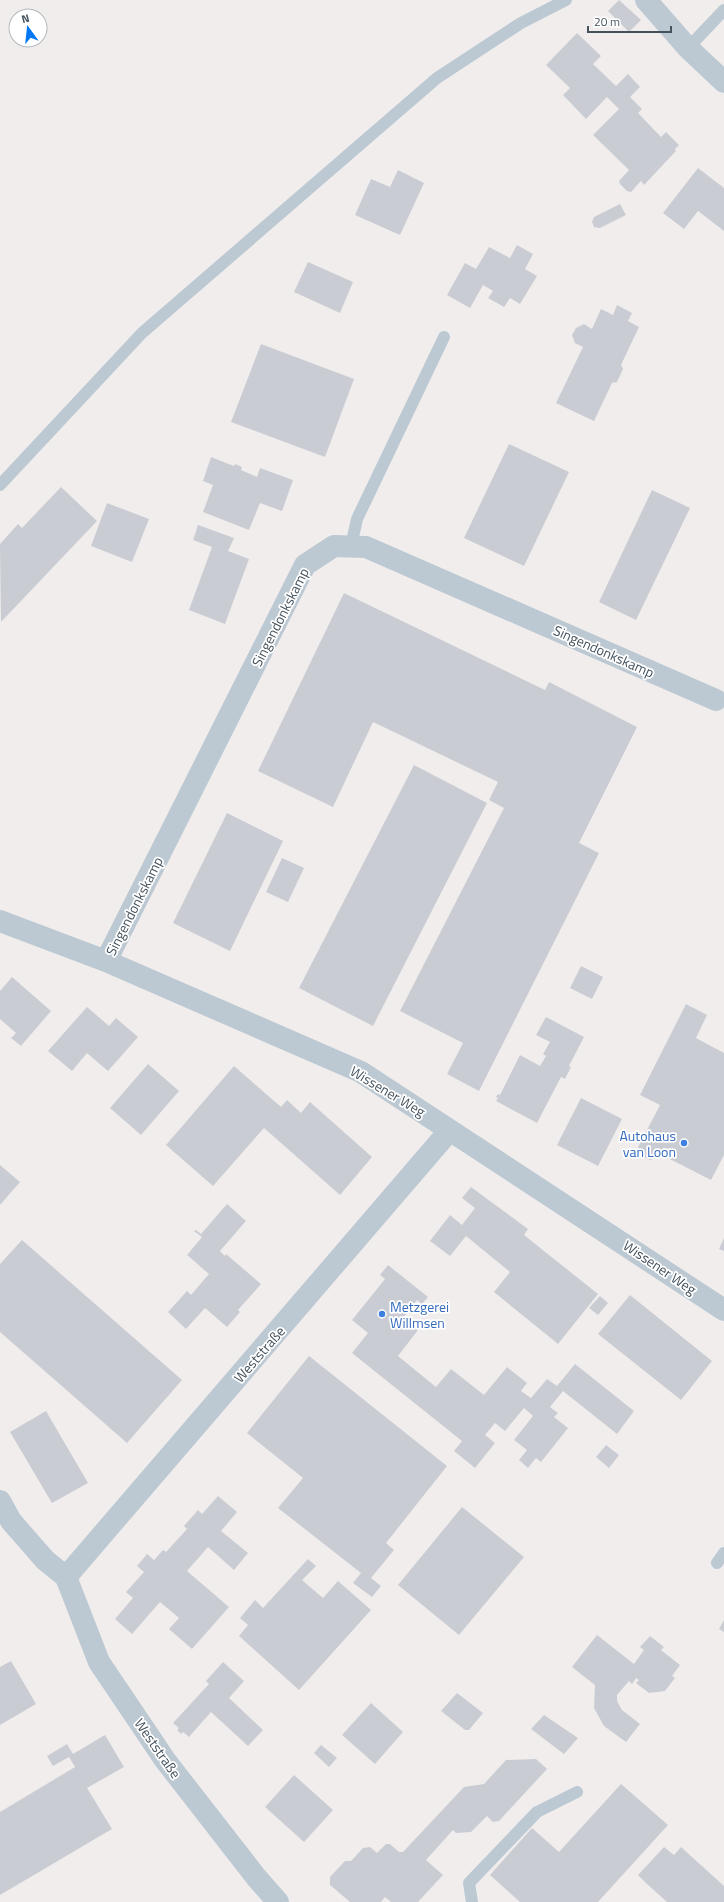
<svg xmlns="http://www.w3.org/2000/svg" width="724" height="1902" viewBox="0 0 724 1902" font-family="'Titillium Web',sans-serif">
<rect width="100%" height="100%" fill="#f1eded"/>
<path fill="#c9cdd3" d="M619,0L641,20L629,32L608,11Z
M577,33L601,56L593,64L616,86L628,74L640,87L630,97L642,109L638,113L661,137L666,132L679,145L675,149L676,151L644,185L641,181L631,192L627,191L620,184L619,181L629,170L593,135L619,109L607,97L586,119L563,95L570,88L546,65Z
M698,168L724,188V231L698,211L684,229L663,213Z
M398,170L424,183L400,235L355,215L371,179L390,187Z
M620,204L626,215L600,228L594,227L592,222L594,217Z
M517,245L533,254L525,269L537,276L520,304L510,298L504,307L488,298L493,291L483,285L470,308L447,295L465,263L476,269L489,247L510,258Z
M308,262L353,282L340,313L294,292Z
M617,305L632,313L628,321L639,327L621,365L623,369L617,382L612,383L594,421L556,403L583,347L575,343L572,335L576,328L584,324L592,329L601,309L613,315Z
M261,344L354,379L325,457L231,422Z
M509,444L569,472L524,566L464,538Z
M211,457L234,466L235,464L242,467L241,470L257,477L260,468L293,480L282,511L260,503L249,530L203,512L213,485L203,481Z
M61,487L97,521L1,622L0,544L18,524L22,528Z
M652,490L690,508L636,620L599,602Z
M107,503L149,519L132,562L91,546Z
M198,525L234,538L228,551L249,559L225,624L189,610L212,547L193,540Z
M344,593L545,690L549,682L637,727L579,843L599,853L479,1091L447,1074L463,1043L400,1011L504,808L489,800L498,782L373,722L333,807L258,771Z
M414,765L487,803L373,1026L299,988Z
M227,813L283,841L230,951L173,923Z
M282,858L304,868L288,902L266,892Z
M581,966L603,977L592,999L570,988Z
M12,977L51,1011L21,1046L11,1038L16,1033L0,1019V991Z
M686,1004L707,1015L696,1038L724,1053V1155L711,1180L658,1153L655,1158L650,1160L635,1153L660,1105L640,1095Z
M87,1007L109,1026L116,1018L138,1037L108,1071L87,1053L72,1071L48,1051Z
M546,1017L584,1037L569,1066L571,1067L565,1079L561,1077L537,1123L496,1101L498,1098L496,1097L498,1094L500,1095L520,1055L540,1066L546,1056L543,1054L550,1042L536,1035Z
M148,1064L179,1091L141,1135L110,1108Z
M234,1066L281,1107L287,1100L301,1113L310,1102L372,1157L340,1195L264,1128L213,1186L166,1145Z
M581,1098L622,1119L598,1166L557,1145Z
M0,1165L20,1182L0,1205Z
M471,1187L528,1229L524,1235L598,1294L558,1344L494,1292L510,1272L466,1236L450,1256L430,1241L450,1215L462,1225L475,1208L462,1198Z
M227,1204L246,1221L220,1251L225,1256L226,1254L261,1284L238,1310L240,1312L227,1327L205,1308L186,1329L168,1312L187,1291L191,1295L209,1274L187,1255L202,1237L194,1231L196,1230L201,1234Z
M724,1238V1251L719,1249Z
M22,1240L182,1380L127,1443L0,1332V1264Z
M388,1265L428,1297L422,1304L417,1300L403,1318L418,1330L398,1356L436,1387L451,1369L484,1395L507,1367L527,1383L521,1391L531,1398L547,1379L557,1386L575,1364L634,1411L617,1434L563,1391L550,1407L558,1413L554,1417L568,1428L541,1462L536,1458L528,1468L519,1460L527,1450L514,1440L533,1416L524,1408L505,1431L495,1423L485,1435L495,1443L475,1468L454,1451L462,1441L352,1353L368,1333L352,1320L385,1279L380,1275Z
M630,1295L712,1361L681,1400L598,1334Z
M600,1296L608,1303L598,1315L589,1308Z
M309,1356L447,1466L386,1543L394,1550L371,1578L381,1586L372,1597L353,1583L361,1573L278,1508L303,1478L247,1433Z
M46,1411L88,1483L52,1503L10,1432Z
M606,1445L619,1455L609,1468L596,1457Z
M218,1496L237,1512L221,1531L248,1553L234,1570L208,1547L187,1571L229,1607L192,1649L169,1629L179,1618L160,1602L132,1634L115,1619L133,1598L126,1592L144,1572L137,1566L147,1554L154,1560L163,1550L166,1552L187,1529L184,1526L198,1510L202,1514Z
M462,1507L524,1557L459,1635L398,1585Z
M308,1559L316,1566L302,1580L323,1598L338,1581L371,1610L299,1690L239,1636L248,1625L240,1618L255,1600L263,1608Z
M724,1620V1632L719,1629Z
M597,1635L634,1664L644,1650L640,1647L650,1636L664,1647L661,1650L680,1665L672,1676L675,1678L665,1691L649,1693L636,1683L639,1680L636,1678L632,1684L629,1681L617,1695V1701L622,1710L640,1724L626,1742L604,1726L594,1708L595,1685L572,1667Z
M11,1661L36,1704L0,1725V1667Z
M223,1662L244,1681L229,1698L263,1730L248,1746L211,1712L189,1737L183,1732L181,1734L177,1730L179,1728L173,1723L209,1684L206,1681Z
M457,1693L483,1713L469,1730H465L441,1711Z
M371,1703L403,1732L375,1764L342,1735Z
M544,1715L578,1738L564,1754L531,1729Z
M105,1735L124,1767L87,1788L112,1829L0,1895V1812L75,1767L69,1757L53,1766L47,1756L67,1744L73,1754Z
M321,1745L337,1758L329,1767L314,1753Z
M536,1759L547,1769L499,1821L493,1822L487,1816L471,1832L456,1833L453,1830L426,1860L443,1875L418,1902H391L385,1897L381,1902H350L330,1885V1877L345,1861H351L363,1848L370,1847L377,1853L386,1844H390L399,1852H403L464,1787L484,1784L506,1760Z
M294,1775L333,1810L304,1842L265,1807Z
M621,1784L668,1825L598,1902H520L490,1875L532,1828L559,1852Z
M664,1847L674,1855L681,1847L724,1886V1902H667L647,1884L638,1875Z"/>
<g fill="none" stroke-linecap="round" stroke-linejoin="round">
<path stroke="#bcc9d2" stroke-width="12" d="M688,48L724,10
M0,485L142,333L437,78L521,23L566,0
M351,546L357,519L444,337
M717,1563L724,1553
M472,1902L469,1883L537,1812L577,1792"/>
<path stroke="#bcc9d2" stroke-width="22" d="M646,0L688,48L724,82
M0,921L106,961L361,1072L724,1310
M106,961L305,565L334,546L366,547L716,700
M0,1501L11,1521L45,1560L66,1577L99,1662L165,1760L256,1877L278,1902
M66,1577L450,1130"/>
</g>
<g fill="#3f7fe0" stroke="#fff" stroke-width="1.5">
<circle cx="684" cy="1143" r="4"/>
<circle cx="382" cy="1314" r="4"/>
</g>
<g text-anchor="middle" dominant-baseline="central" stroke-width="3.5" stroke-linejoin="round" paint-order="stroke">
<g font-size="14" fill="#44525d" stroke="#fff">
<text transform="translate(280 617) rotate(-63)">Singendonkskamp</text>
<text transform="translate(604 651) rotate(24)">Singendonkskamp</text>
<text transform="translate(134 906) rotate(-63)">Singendonkskamp</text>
<text transform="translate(388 1091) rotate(31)">Wissener Weg</text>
<text transform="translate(660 1267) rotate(34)">Wissener Weg</text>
<text transform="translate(259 1354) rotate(-49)">Weststraße</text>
<text transform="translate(158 1748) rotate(55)">Weststraße</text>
</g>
<g font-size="14" fill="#366cbe" stroke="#fff" text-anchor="end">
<text x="676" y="1135">Autohaus<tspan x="676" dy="16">van Loon</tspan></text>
<text x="390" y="1306" text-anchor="start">Metzgerei<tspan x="390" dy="16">Willmsen</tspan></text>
</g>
</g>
<g transform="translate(28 28) rotate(345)"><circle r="19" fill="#ffffff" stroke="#b4babe"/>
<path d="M0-3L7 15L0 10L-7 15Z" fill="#0378f5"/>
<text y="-6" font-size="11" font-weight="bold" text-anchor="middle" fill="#44525d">N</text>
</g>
<path d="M588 26v6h83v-6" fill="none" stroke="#44525d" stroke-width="2"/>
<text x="594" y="26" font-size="12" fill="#44525d" stroke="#ffffff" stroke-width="3" paint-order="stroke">20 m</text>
</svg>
